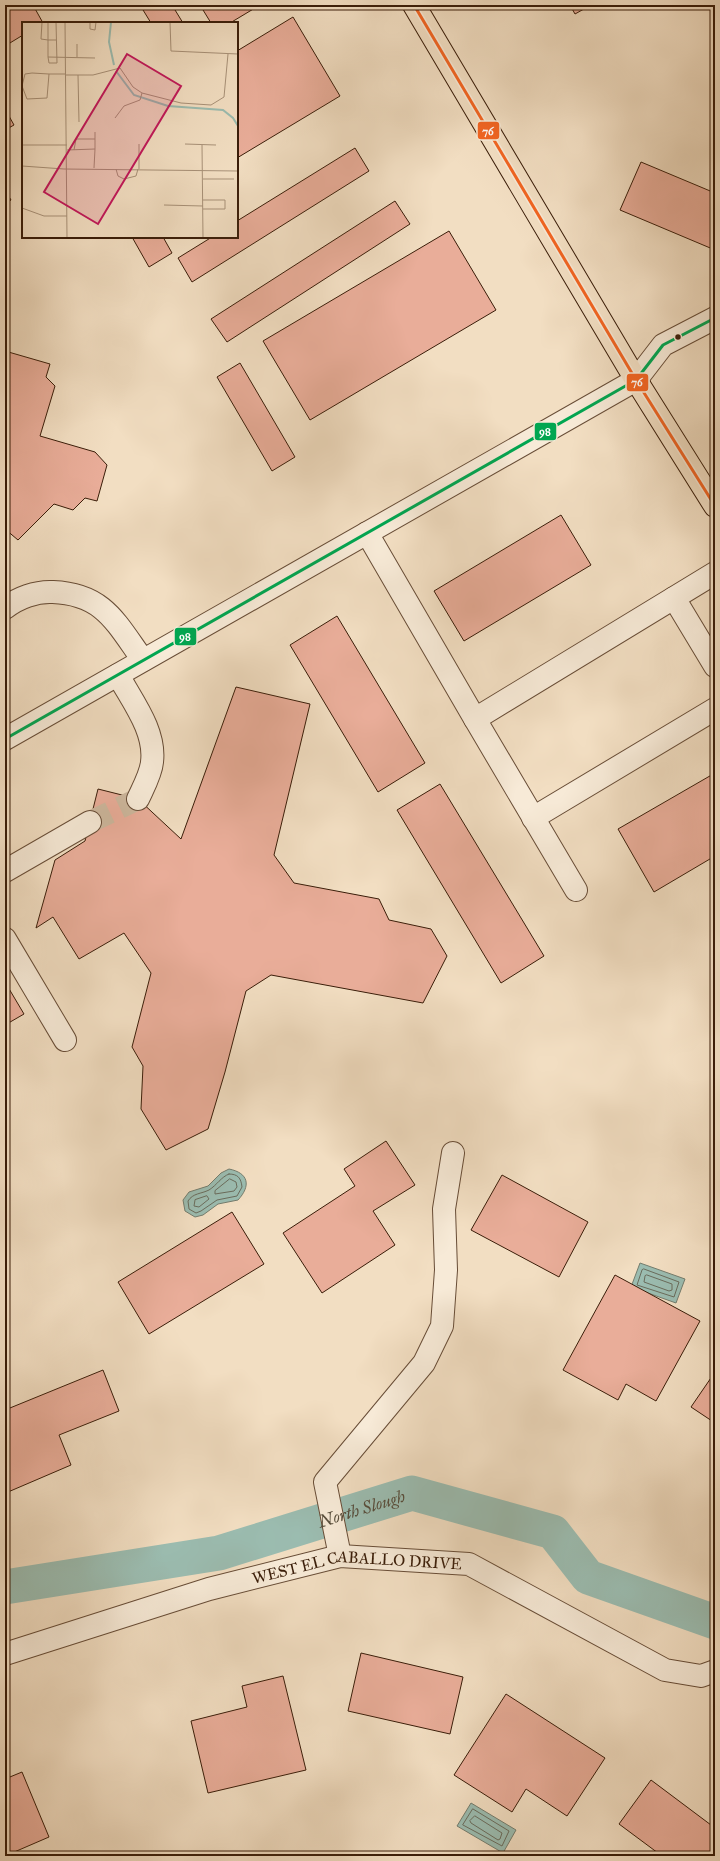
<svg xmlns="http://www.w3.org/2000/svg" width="720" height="1861" viewBox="0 0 720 1861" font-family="'IM FELL Great Primer',serif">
<rect width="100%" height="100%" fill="#f2dec2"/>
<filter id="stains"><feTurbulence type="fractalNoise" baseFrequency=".005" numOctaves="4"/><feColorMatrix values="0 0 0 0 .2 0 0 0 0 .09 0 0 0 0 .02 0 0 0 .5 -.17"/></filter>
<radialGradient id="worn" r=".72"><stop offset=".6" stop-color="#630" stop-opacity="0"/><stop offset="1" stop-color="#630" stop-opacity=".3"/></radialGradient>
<path fill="#9bbcb0" stroke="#747c6d" d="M229,1169C249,1173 251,1186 238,1200L218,1204L203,1215L195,1217L185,1211L183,1200L189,1192L208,1186L221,1173Z
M640,1263L685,1279L676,1303L631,1287Z
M471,1803L516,1830L503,1853L457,1826Z"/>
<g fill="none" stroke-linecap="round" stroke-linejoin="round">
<path stroke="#6a6c5c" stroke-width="1" d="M229,1174C238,1174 241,1178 242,1187L237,1196L217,1200L201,1211L196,1213L189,1209L188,1201C193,1193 201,1194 209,1190C217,1185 221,1177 229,1174Z
M230,1179L236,1182L237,1187L234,1191L215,1194V1191Z
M207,1196L209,1199L199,1207L194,1206L195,1200Z
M644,1269L679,1282L674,1297L637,1285L642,1270Z
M647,1275L672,1284V1290L669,1291L644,1282L645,1276Z
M473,1809L509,1831L502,1846L463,1825Z
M475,1816L502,1833L500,1839L498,1840L471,1823L470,1821Z"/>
<path stroke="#9bbcb0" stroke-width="35" id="s1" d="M5,1587L219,1553L412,1493L553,1532L588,1577L715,1622"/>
</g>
<path fill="#e9ad99" stroke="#3a1d09" d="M5,5H33L43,23H23V35L5,46Z
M140,5H172L183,23H151Z
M200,5H260L230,23H211Z
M570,5H591L575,14Z
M293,17L340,96L237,158V51Z
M5,109L14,125L5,130Z
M355,148L369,171L192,282L178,258L212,237H237V221Z
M641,162L715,193V250L620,210Z
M5,190L11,200L5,204Z
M395,201L410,224L227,342L211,319Z
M449,231L496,310L310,420L263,341Z
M132,237H163L172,253L149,267Z
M5,351L50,364L46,377L55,386L40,436L95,452L107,465L97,501L85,498L73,510L54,504L18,540L5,529Z
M240,363L295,457L272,471L217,377Z
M561,515L591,565L464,641L434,591Z
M337,616L425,763L378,792L290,645Z
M236,687L310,704L274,855L294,883L379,899L389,920L431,929L447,956L423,1003L271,975L246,991L225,1072L208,1129L166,1150L141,1109L143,1066L132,1047L151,973L124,933L79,959L53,917L36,928L55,860L85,841L98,789L138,799L181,839Z
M715,773V856L654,892L618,829Z
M440,784L544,956L501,983L397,810Z
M5,982L24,1014L5,1025Z
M715,1111V1119L711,1113Z
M386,1141L415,1185L373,1211L395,1245L322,1293L283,1233L355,1186L344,1169Z
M502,1175L588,1222L559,1277L471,1230Z
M232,1212L264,1264L149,1334L118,1282Z
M615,1275L700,1321L656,1401L626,1384L618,1400L563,1370Z
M103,1370L119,1411L59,1435L71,1465L8,1492L5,1484V1410Z
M715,1372V1423L691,1407Z
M361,1653L463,1677L450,1734L348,1711Z
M283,1676L306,1770L208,1793L191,1721L247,1707L242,1686Z
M506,1694L605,1758L567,1816L526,1789L512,1812L454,1775Z
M22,1772L49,1837L5,1856V1779Z
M651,1780L715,1828V1856H662L619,1824Z"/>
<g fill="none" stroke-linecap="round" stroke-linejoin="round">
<path stroke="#cdb79d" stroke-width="22" stroke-dasharray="22 11" stroke-linecap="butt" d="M90,822L138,799"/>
<defs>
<g id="minor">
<path d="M367,533L475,719"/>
<path d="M674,598L715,666"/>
<path d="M5,608C18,598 36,591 53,592C104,594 116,623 143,660"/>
<path d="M118,675C132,701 156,731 152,762C151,774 143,788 138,799"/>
<path d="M5,739L636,380L663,345L715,318"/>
<path d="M533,818L715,709"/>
<path d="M5,871L90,822"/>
<path d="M576,890L475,719L715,573"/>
<path d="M5,939L65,1040"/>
<path d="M340,1556L325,1482L424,1363L442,1326L446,1270L444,1209L453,1153"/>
<path id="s2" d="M5,1654L209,1589L340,1556L469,1564L665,1670L701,1676L715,1671"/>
</g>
<path id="major" d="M414,5L636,380L715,506"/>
</defs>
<use href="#minor" stroke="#684d37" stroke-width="24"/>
<use href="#major" stroke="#3a1d09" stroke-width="24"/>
<use href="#minor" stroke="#f7ead7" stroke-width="22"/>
<use href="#major" stroke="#f2dec2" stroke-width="22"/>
<defs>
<path id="bus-1" d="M414,5L636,380L715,506"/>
<path id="bus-2" d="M5,739L636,380L663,345L715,318"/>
</defs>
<use href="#bus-1" stroke="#f7ead7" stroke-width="6"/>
<use href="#bus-2" stroke="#f7ead7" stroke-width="6"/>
<use href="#bus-1" stroke="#f26522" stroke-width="3"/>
<use href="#bus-2" stroke="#00a651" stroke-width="3"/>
</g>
<circle fill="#3a1d09" stroke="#f7ead7" stroke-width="1.5" cx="678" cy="337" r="3.5"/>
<g text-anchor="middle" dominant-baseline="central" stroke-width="3" stroke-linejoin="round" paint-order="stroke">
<g font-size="16" fill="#3a1d09" stroke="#f7ead7">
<text stroke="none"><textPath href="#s2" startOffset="365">WEST EL CABALLO DRIVE</textPath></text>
</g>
<g font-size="17" font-style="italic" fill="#574d3b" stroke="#f7ead7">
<text stroke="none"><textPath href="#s1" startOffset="366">North Slough</textPath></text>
</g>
</g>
<g transform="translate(22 22)">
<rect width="216" height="216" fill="#f2dec2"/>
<path fill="none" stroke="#9bbcb0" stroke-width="2" d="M89,0L87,20L92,43M94,49L112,73L146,84L201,88L211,96L216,104"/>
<path fill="none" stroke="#a89178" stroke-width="1" d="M20,0L19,17L26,18V35L73,36M26,0V18H34M43,0L45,216M68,0V7L73,8L74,0M148,0L149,29L216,32M55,22V35M26,35L27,41H35L34,0M27,52L25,76L5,77L0,64L3,52L10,51L27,52H43M43,53H71L98,46L111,65L120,71L159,81L189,83L202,75L206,32M56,53L57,100M93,96L102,84L118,78L120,71M163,122L194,123M0,123H45M180,123L181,216M45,128L73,127V110M52,128L54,117H73M0,144L42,147L216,149M72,146L73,127M94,147L96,154L102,157L114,154L116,147M117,147V122M181,157H212M142,183L181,184M0,186L22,194H45M181,187H203V178H181"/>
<path fill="#c2185b" fill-opacity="0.15" stroke="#c2185b" stroke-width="2" d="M105,32L159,64L76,202L22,170Z"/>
<rect width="216" height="216" fill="none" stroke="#3a1d09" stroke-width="2"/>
</g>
<g stroke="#f7ead7" stroke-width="1.5">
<rect x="477" y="121" width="23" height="19" rx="4" fill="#f26522"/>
<rect x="626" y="373" width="23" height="19" rx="4" fill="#f26522"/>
<rect x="534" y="422" width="23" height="19" rx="4" fill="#00a651"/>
<rect x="174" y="627" width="23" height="19" rx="4" fill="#00a651"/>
</g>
<g font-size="11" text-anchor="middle" font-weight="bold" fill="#fff">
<text x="488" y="135">76</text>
<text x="637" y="386">76</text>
<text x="545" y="435">98</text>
<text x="185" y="640">98</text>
</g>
<rect width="720" height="1861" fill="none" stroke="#f2dec2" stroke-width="20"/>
<rect x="6" y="6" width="708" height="1849" fill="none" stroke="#3a1d09" stroke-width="2"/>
<rect x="10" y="10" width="700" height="1841" fill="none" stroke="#3a1d09"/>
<rect width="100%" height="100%" filter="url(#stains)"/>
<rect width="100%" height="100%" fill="url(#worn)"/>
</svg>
